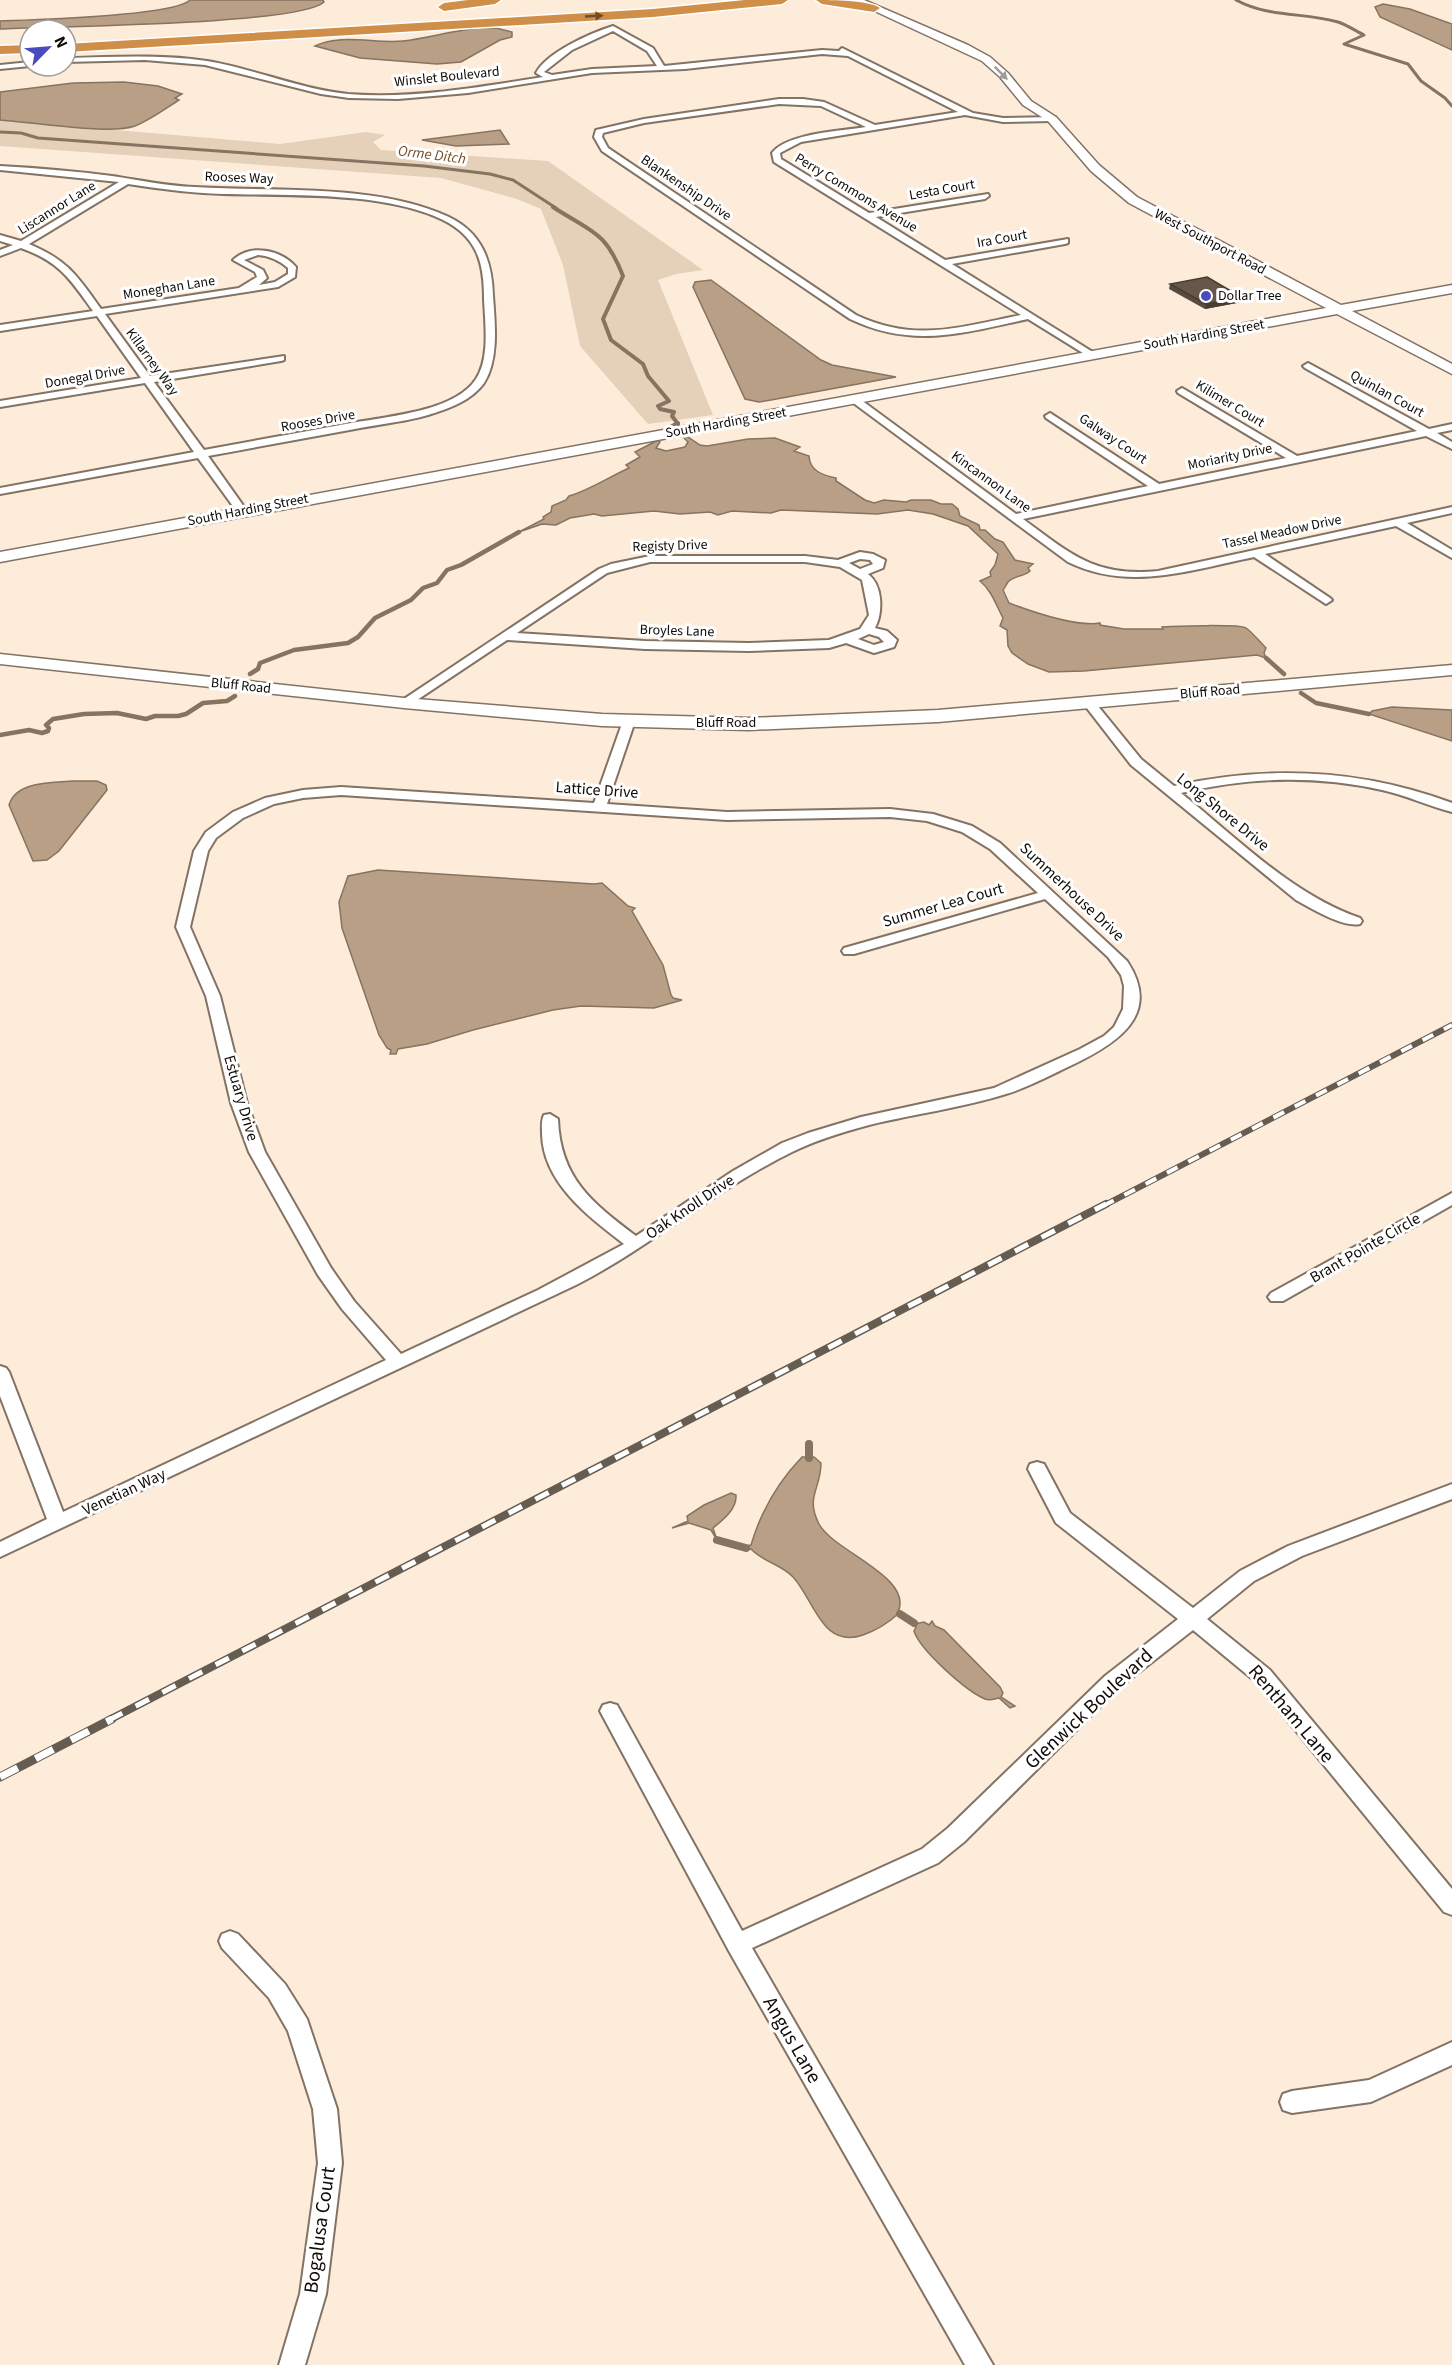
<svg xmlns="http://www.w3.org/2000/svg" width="1452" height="2365" viewBox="0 0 1452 2365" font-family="'Source Sans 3',sans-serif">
<rect width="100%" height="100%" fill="#feecdb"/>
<path fill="#e5d0ba" d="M0,120L280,144L366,132L385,135L373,142L381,150L548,161L703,270L676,274L658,280L713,415L648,424L580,346L563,265L541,209L517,199L441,178L0,146Z"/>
<path fill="#b89f86" stroke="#867360" stroke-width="1.5" d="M190,0H323L324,2C300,25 49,26 0,29V21C30,20 174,16 190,0Z
M1383,4L1410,9L1452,24V50L1380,17L1375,7Z
M481,28H496L512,32V37L500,40L461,62L437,64L360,58L315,46C341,33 376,44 403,41C429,38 454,30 481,28Z
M124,82L158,86L182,94L175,98L179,100C165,109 150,120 135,126C109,135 30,122 0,120V92L73,83Z
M500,130L509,144L456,146L422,140Z
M711,280L821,360L832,365L896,377L771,400L759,402L745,399L693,287L695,282Z
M681,435H685L700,445L707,446L748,439L775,438L800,447L794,451L809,456C810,471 822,475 836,478V481L865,500L874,503L884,500L906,502L911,500H931L941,504H952L958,509L960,516L979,525L980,530H985L995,539L1003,542L1015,560L1033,564L1028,568L1030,571C1024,577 1014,575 1008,582C1006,585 1005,588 1003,590L1009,603C1033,612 1076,627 1100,623V625L1124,629H1163L1162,627C1175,626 1239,624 1246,628C1252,632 1260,642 1266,648L1264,653L1266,658L1257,655L1084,671L1049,672L1028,664L1012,653L1008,646L1007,630L1000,626L1003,618C996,605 992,591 980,581L991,576L990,572L995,565L998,554L968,526L933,514L908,510L877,514L781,510L771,513L732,511L718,515L710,512L680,514L654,511L602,516L594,514L570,518L556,525L542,524L519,532L544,519L543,517L551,512L552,506L566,500L569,496C588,491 611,476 629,468L626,465L640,457L635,452L656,441L659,440L660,442L656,448L666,451L685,447L688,442Z
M1392,707L1452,710V741L1369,714L1372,711Z
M72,781H97L106,785L107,790L59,851L47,860L33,861L9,805C16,781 51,783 72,781Z
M378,870L594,884L602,883L628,906L635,908L632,911L663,965L671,995L673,998L682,1000L654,1008L581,1006L553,1010L473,1030L427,1044L398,1049L396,1054H390L391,1050L387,1048L379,1035L342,928L339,902L348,876Z
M802,1457H814L821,1463C821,1489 805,1497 819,1524C833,1551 914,1577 898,1612L900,1614H898C887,1624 877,1630 863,1635C822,1649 815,1601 793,1577C781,1564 763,1562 751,1549L747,1550L744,1546L751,1545C761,1511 777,1483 802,1457Z
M731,1493L736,1495C737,1509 723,1520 713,1528L717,1540L711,1530L689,1523L672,1528L688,1521L687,1516L704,1505Z
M932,1621L935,1626L944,1630L1000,1687L1003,1693L1001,1697L1015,1706L1010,1708L999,1698C994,1699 990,1701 985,1699C966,1691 920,1650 914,1631L916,1627L914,1624L924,1622L929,1625Z"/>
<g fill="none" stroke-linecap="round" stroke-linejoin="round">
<path stroke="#867360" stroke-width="3" d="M1236,0C1269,18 1304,12 1338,22C1347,25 1356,31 1364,35L1344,44L1408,64L1421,81L1445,98L1452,106
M0,132L21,133L38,138L424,166L490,174L513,180L556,208"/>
<path stroke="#867360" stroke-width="4" d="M553,207C591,232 605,230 623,276L603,319L611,340L643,364L648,376L669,401L658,406L660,409L674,412L672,416L678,424L677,428
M666,429L678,423"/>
<path stroke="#867360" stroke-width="4.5" d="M1266,658L1284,674
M250,674L258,669L260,663L294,650L348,643L358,637L375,618L411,600L423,588L437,583L447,570L461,565L519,532
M1301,693L1316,703L1369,714
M0,735L29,730L42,733L48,731L49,728L46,725L53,719L84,714L117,713L146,719L155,716H178L186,714L203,703L227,701L235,696"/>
<path stroke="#867360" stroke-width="8" d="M809,1444V1458
M717,1540L746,1548
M900,1614L914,1623"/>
<defs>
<path id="street" d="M613,26L653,48L664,66L822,50L839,51L842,48L973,113L1003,118L1055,117L1056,119L1052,121L1003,122L965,115L801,142L780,153L781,159L869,213L988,194L989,196L985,199L876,217L945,260L1068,239V243L1065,244L952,264L1099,356L1091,358L1028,319C963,333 913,349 850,319L602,151L594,137L596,130L644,119L779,99H803L824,102L875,125L958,112L848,56L822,54L685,69L592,73L468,93L398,99L349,98L321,94L205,65L145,60L66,62V58C113,57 160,54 207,61C255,69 300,89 348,94C413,99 479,87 543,77L536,73C547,52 591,33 613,26ZM613,31L647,51L657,66L592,69L552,75L544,72L572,50ZM779,104L821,106L866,127C842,131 787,133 772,153L774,162L1021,315C960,327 916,343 856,315L608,148L602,137L603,133L644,123Z
M30,62V66L0,69V65Z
M0,166C37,168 74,171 112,176C139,180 167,186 195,187C272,192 377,183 449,217C482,233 492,261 493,296C495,323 499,360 484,383C471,401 448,409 428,415C404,422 379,424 355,429C306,438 257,447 208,456L247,511L242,514L238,513L198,458L0,494V488L194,452L145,383L0,407V401L141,378L97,316L0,331V325L93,311C70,279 60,262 21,248L0,256V250L13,245L0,241V235L21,241L119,182L0,170ZM128,184C160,189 191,193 223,194C289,196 383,191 443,220C477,237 484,262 484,299C485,323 490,358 476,379C465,396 441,405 422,410C399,416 375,419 351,423C302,432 253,441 204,450L154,382L281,361L284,360V356L150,376L105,314L278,287L295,277L296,267C281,250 251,243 233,260L255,272L257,277L239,288L101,309C78,277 68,260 29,244ZM258,255C269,256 279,260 288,268V274L275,282L259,285L267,278L263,270L244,260Z
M1308,363L1429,429L1452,424V430L1437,433L1452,442V449L1426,436L1023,519C1071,554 1094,577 1158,571L1452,507V513L1407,523L1452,550V558L1396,526L1265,554L1330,598L1332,600L1326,604L1254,557C1191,570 1129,592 1068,562L848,399L857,397L1016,514L1148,486L1046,418L1045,416L1050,413L1159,484L1286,458L1178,393L1177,391L1182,388L1297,456L1417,431L1305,368L1303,366Z
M860,552L873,554L885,560L883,568L868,574C883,585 883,613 875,628L887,631L897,640L894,647L874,653L846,643L829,648L749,651L645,649L507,640L408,706H400L398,703L599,569L611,564L650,556H805L838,560ZM860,559L870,560L873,564L860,569L849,563ZM650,562H805L840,567L862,580L869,615L860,629L829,640L749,643L645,641L517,633L607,573ZM869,634L879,637L884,642L874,645L858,639Z
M1089,699L1093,700L1141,759L1174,786C1269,765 1360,769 1452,803V812C1428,806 1406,795 1382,790C1315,775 1247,777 1181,793C1237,838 1291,894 1360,918L1362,921L1360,924C1343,928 1311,908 1296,900L1131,765L1083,703Z
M629,717L635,721L607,804L727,812L890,809L933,814L972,826L1000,843L1127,961C1163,1015 1116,1044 1072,1065C1051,1075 1029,1087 1006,1094C961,1108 914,1114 869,1125C843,1132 816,1140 792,1152C716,1189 652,1246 576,1285L0,1557V1542L47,1519L0,1396V1366L6,1368L9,1372L63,1512L386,1360L342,1309L318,1275L249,1152L231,1103L206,996L176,927L194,851L206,832L233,812L265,798L303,790L341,787L594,803L623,721ZM341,795L727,820L890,817L927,821L962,832L990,849L1038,893L844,948L842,951L844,954H854L1045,899L1108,957L1121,975L1124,986L1123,1009L1114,1027L1104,1036L1080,1049L994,1088L861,1117L808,1133L782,1143L733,1171L636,1236C592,1203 560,1178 558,1119L550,1114L544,1115C541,1121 542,1127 542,1134C543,1183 589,1217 624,1244L538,1290L401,1354L354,1301L331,1268L265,1152L247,1103L220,996L190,927L208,851L216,838L243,818L274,804L303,798Z
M1452,1193V1205L1283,1301H1271L1268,1297L1271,1293Z
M1037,1462L1044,1464L1070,1513L1193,1608L1240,1571L1288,1546L1452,1484V1499L1302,1556L1254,1581L1207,1619L1270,1670L1452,1889V1915L1444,1912L1256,1682L1193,1630L1119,1688L964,1842L938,1863L752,1948L993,2365H965L729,1951L600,1711L603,1705L610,1703L617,1705L742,1931L922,1849L948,1828L1105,1676L1178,1619L1056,1523L1028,1469L1030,1464Z
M230,1931L238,1934L285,1984L307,2019L337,2109L342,2163L326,2294L305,2365H279L300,2294L318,2163L313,2109L288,2031L269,1998L222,1948L219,1941L222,1934Z
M1452,2042V2065L1371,2102L1292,2113L1283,2110L1280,2102L1283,2094L1292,2091L1369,2080Z"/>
<path id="secondary" d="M851,0H864L968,45L990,57L1008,73L1031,101L1056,117L1099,165L1137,197L1341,305L1452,285V293L1352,311L1452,364V374L1337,314L0,562V552L1326,308L1129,203L1091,171L1048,121L1023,105L1000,77L982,61Z
M0,654L404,698L602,714L749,718L938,710L1452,665V675L938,722L749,730L602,726L404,708L0,664Z"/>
<path id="highway" d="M468,0H501L495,4L444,11L438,7L444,3Z
M745,0H788L782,4L653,17L66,52V44L653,9Z
M816,0C832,0 868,0 880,8L874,12L822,4Z
M30,45V53L0,54V46Z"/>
</defs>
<use href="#street" stroke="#827364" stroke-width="4"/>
<use href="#secondary" stroke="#827364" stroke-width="3"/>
<use href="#highway" stroke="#fff" stroke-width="3"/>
<use href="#street" fill="#fff" fill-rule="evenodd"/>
<use href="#secondary" fill="#fff" fill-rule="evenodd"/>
<use href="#highway" fill="#cf8f48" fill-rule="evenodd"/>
<defs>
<path id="rail-far2" d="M1103,1206L1452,1025"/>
<path id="rail-far1" d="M109,1720L1106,1204"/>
<path id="rail" d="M0,1777L112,1719"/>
</defs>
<use href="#rail-far2" stroke="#655c52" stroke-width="6"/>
<use href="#rail-far1" stroke="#655c52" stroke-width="8"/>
<use href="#rail" stroke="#655c52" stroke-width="9"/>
<use href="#rail-far2" stroke="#fff" stroke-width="4" stroke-dasharray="12" stroke-linecap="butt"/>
<use href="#rail-far1" stroke="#fff" stroke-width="5" stroke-dasharray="15" stroke-linecap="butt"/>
<use href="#rail" stroke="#fff" stroke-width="7" stroke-dasharray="20" stroke-linecap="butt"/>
</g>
<path fill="#584b3f" d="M1170,284L1242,302L1205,309L1169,289Z"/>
<path fill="#473d33" d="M1243,298L1242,302L1205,309L1206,304Z"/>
<path fill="#665749" stroke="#473d33" stroke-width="1.5" d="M1207,277L1243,298L1206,304L1170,284Z"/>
<defs><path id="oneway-solid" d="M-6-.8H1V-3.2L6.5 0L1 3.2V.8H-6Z" transform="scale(1.5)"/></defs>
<use fill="#704d27" href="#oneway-solid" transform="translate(594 16) rotate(-3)"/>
<use fill="#9f9d9b" href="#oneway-solid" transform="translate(1001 73) rotate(45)"/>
<circle fill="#4a4bc1" stroke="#fff" stroke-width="2" cx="1206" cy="296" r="6"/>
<g text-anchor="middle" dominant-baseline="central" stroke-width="6" stroke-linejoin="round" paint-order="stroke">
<g font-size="14" fill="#100b06" stroke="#fff">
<text transform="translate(447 77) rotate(-6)">Winslet Boulevard</text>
<text transform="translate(239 178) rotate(2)">Rooses Way</text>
<text transform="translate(686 188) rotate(34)">Blankenship Drive</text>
<text transform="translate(942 190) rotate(-10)">Lesta Court</text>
<text transform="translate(856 193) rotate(31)">Perry Commons Avenue</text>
<text transform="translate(57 208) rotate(-32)">Liscannor Lane</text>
<text transform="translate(1002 239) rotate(-10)">Ira Court</text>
<text transform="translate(1210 242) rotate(28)">West Southport Road</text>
<text transform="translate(169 288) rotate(-9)">Moneghan Lane</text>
<text transform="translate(1204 335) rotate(-10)">South Harding Street</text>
<text transform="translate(152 362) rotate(54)">Killarney Way</text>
<text transform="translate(85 377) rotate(-10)">Donegal Drive</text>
<text transform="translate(1387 394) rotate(29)">Quinlan Court</text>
<text transform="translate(1230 404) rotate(31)">Kilimer Court</text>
<text transform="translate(318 421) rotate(-10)">Rooses Drive</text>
<text transform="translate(726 423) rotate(-10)">South Harding Street</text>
<text transform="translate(1113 439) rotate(34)">Galway Court</text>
<text transform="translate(1230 457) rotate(-12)">Moriarity Drive</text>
<text transform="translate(991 482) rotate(36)">Kincannon Lane</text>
<text transform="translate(248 510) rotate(-11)">South Harding Street</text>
<text transform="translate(1282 532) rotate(-12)">Tassel Meadow Drive</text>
<text transform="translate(670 546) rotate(-2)">Registy Drive</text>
<text transform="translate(677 631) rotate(2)">Broyles Lane</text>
<text transform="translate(241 686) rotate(6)">Bluff Road</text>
<text transform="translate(1210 692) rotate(-5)">Bluff Road</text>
<text x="726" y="723">Bluff Road</text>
</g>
<g font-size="14" fill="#100b06" stroke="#fff" text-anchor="start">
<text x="1218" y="296">Dollar Tree</text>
</g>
<g font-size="15" font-style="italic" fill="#744f26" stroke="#fff">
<text transform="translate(432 155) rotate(7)">Orme Ditch</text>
</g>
<g font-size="16" fill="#100b06" stroke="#fff">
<text transform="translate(597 790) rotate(4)">Lattice Drive</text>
<text transform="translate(1223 812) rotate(39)">Long Shore Drive</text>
<text transform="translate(1072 892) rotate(43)">Summerhouse Drive</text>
<text transform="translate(943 905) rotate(-16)">Summer Lea Court</text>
<text transform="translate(241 1098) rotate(74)">Estuary Drive</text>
<text transform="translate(690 1207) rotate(-34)">Oak Knoll Drive</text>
<text transform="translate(1365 1248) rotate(-30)">Brant Pointe Circle</text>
<text transform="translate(124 1492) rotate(-25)">Venetian Way</text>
</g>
<g font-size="20" fill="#100b06" stroke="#fff">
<text transform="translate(1089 1709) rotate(-43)">Glenwick Boulevard</text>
<text transform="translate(1291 1714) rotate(50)">Rentham Lane</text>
<text transform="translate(792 2040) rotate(60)">Angus Lane</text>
<text transform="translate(320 2230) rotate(-82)">Bogalusa Court</text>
</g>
</g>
<g transform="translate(48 48) rotate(65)"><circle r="28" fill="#ffffff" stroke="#9f9d9b" stroke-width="1.5"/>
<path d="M0-4.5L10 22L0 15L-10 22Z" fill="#4a4bc1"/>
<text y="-9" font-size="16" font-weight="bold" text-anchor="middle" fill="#100b06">N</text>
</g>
</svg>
